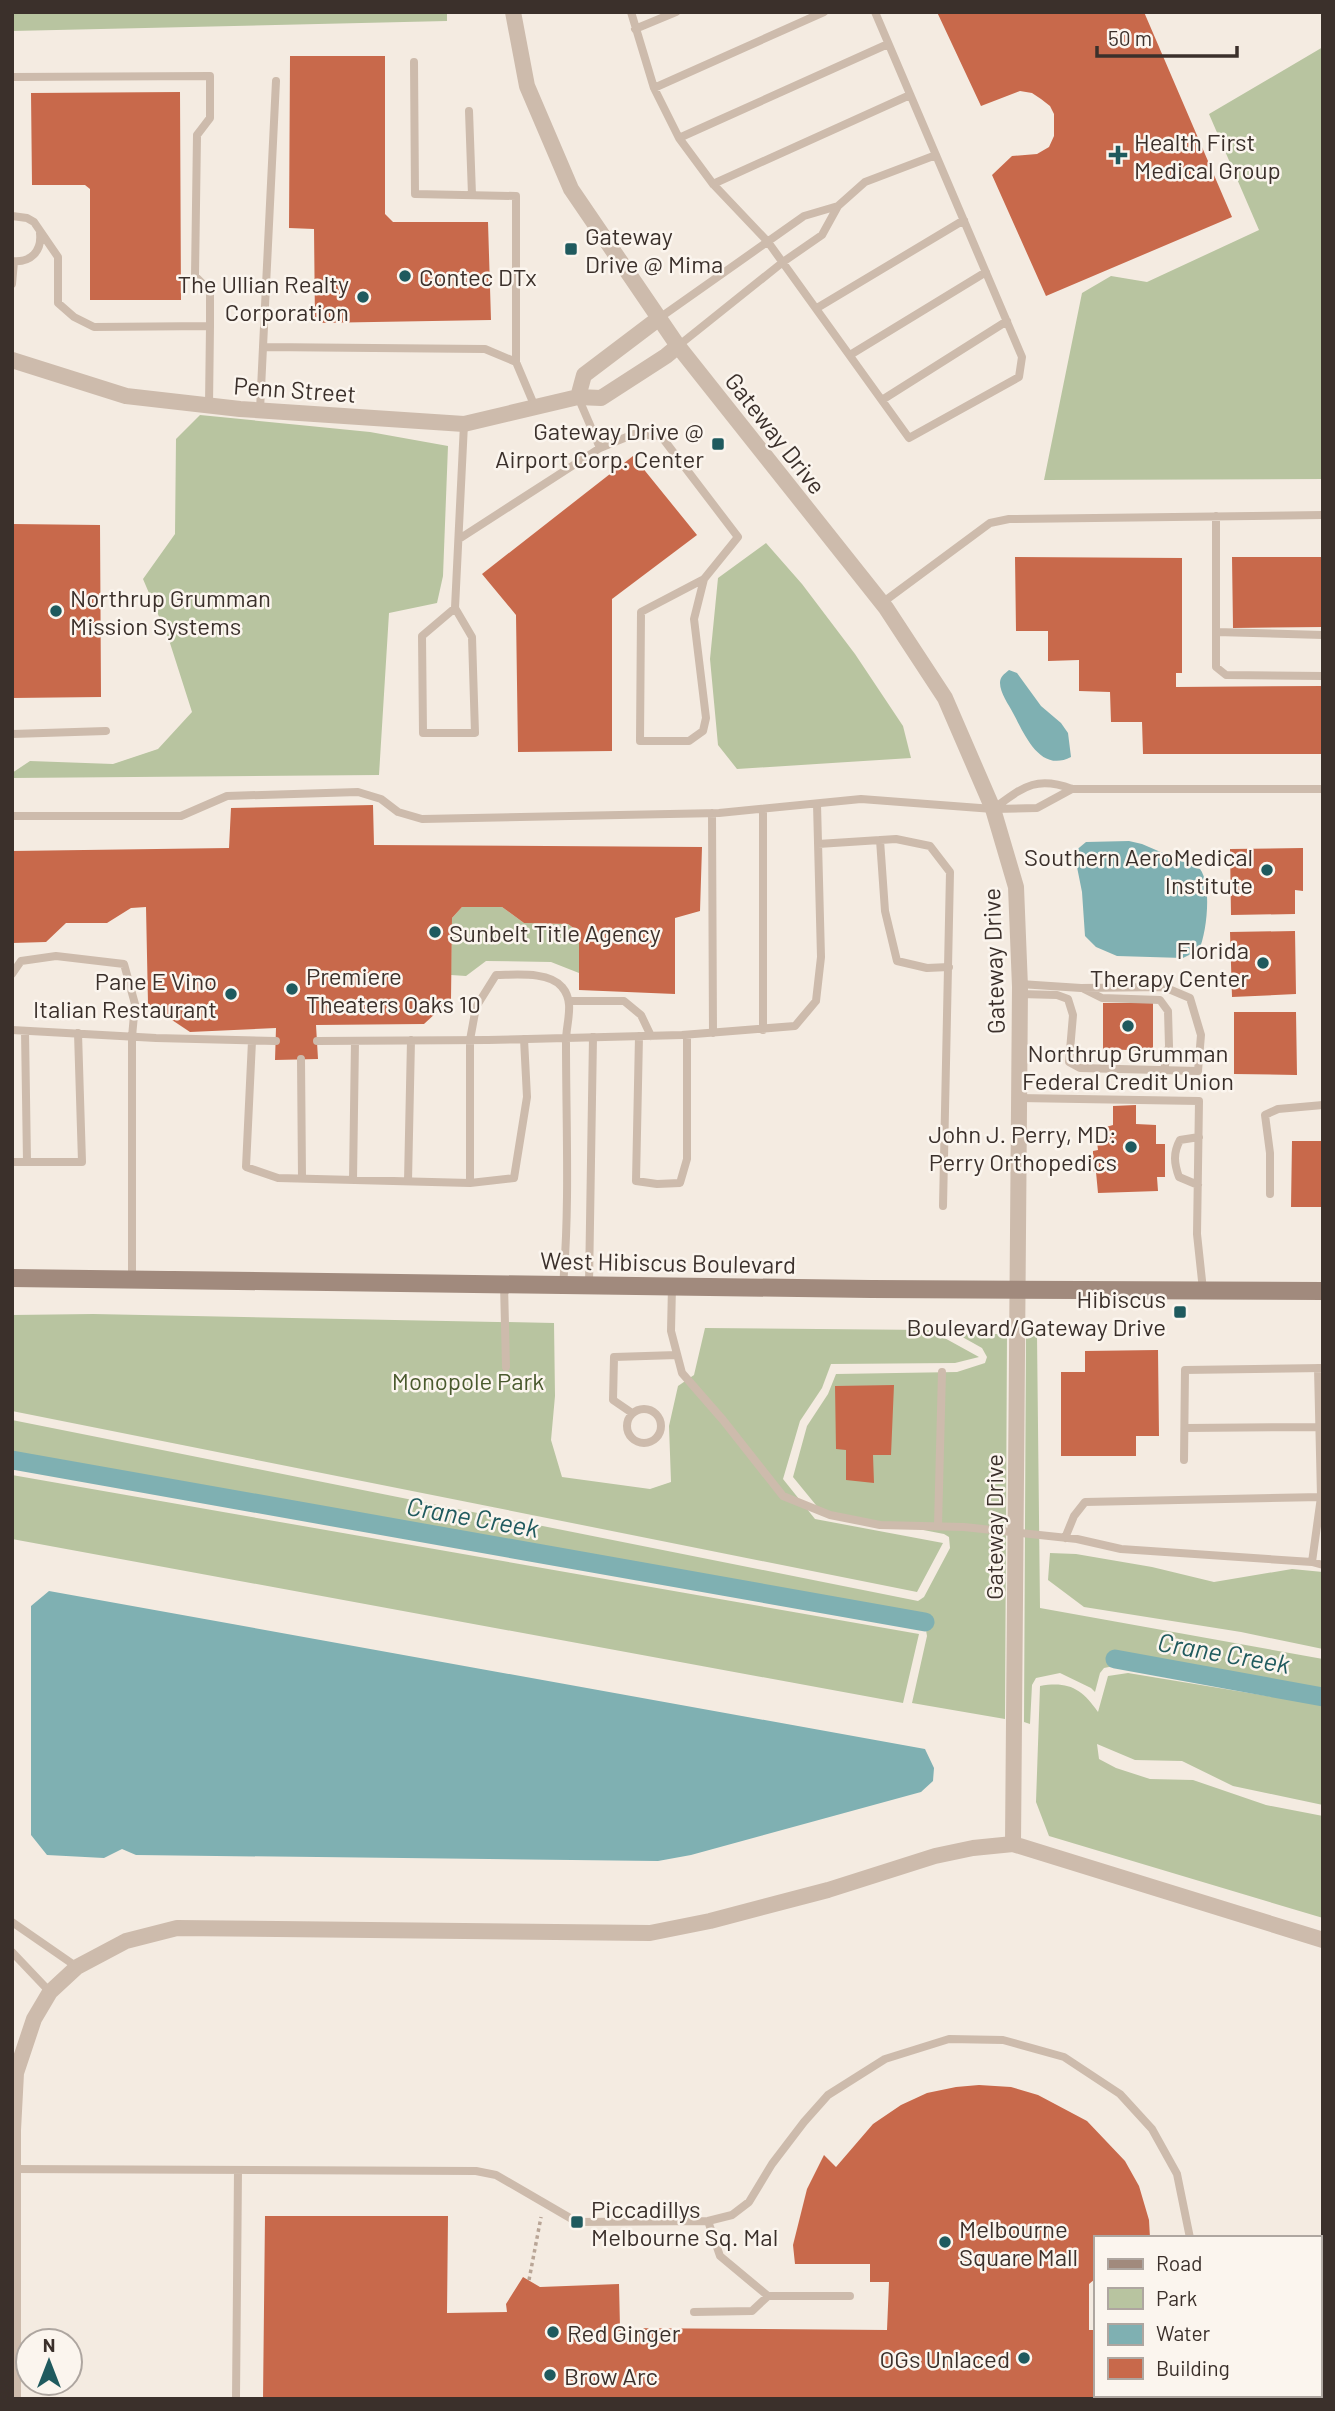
<svg xmlns="http://www.w3.org/2000/svg" width="1335" height="2411" viewBox="0 0 1335 2411" font-family="Barlow,sans-serif">
<rect width="100%" height="100%" fill="#f4ebe1"/>
<path fill="#b8c4a0" d="M12,12H447V21L12,31Z
M1323,47V479L1044,480L1082,293L1111,276L1147,282L1259,230L1209,114Z
M200,415L370,432L448,446L443,576L437,603L389,613L379,775L12,778V773L30,761L113,764L158,749L192,712L169,640L143,579L175,534L176,439Z
M766,543L802,584L855,654L903,726L911,758L737,769L718,745L710,659L718,578Z
M462,907H502L524,923L568,924L579,932V973L551,962L486,961L466,976L451,975L452,918Z
M93,1314L554,1323L555,1396L551,1440L562,1477L650,1489L671,1482L669,1426L678,1386L694,1375L705,1328L930,1330L979,1357L955,1363L831,1364L822,1388L800,1421L783,1479L815,1519L943,1543L917,1592L12,1411V1315Z
M957,1334H1007L1005,1719L912,1703L927,1636L926,1630L920,1625L12,1465V1420L918,1601L924,1597L950,1548L949,1537L944,1534L820,1510L793,1477L807,1426L828,1394L836,1374L957,1372L985,1363L987,1357L982,1348Z
M1026,1334L1037,1335L1040,1608L1323,1659V1696L1129,1663L1104,1668L1100,1673L1095,1692L1091,1688L1060,1673L1036,1678L1032,1685L1030,1724L1024,1722Z
M12,1475L919,1634L903,1703L12,1539Z
M1050,1553L1076,1554L1152,1567L1214,1582L1292,1569L1323,1572V1649L1241,1632L1084,1607L1048,1580Z
M1128,1673L1323,1705V1805L1233,1786L1182,1761L1135,1760L1097,1744L1099,1759L1116,1768L1150,1779L1193,1780L1266,1805L1323,1816V1918L1049,1836L1036,1802L1040,1686C1069,1681 1082,1689 1098,1712L1108,1676Z"/>
<path fill="#7fb0b2" d="M1009,670L1017,673L1041,706L1061,723L1068,733L1071,757C1040,773 1025,735 1013,713C1009,705 1000,693 1000,683C1000,677 1004,674 1009,670Z
M1129,841L1142,844L1200,869C1212,885 1207,932 1199,950L1183,958L1117,956L1096,947L1085,936L1082,892L1074,852L1086,842Z
M49,1591L925,1749L934,1768L933,1781L921,1792L691,1855L658,1861L136,1855L122,1849L104,1858L47,1855L31,1835V1606Z"/>
<g fill="none" stroke-linecap="round" stroke-linejoin="round">
<path stroke="#7fb0b2" stroke-width="19" d="M12,1460L925,1622
M1115,1659L1323,1697"/>
</g>
<path fill="#c8694b" d="M937,12H1144L1232,217L1046,296L992,175L1012,156L1037,154L1049,147L1054,136V114L1050,106L1041,99L1032,93L1020,91L981,106Z
M290,56H385V214L393,222H488L491,320L315,323L314,229L289,228Z
M180,92L181,300H90V189L85,185H32L31,93Z
M633,456L697,535L612,599V751L518,752L516,615L482,574Z
M12,524L100,525L101,697L12,698Z
M1015,557L1182,558V673H1176V687L1323,686V754H1143L1142,722H1111L1110,692L1079,691V660L1048,661V631H1016Z
M1232,557H1323V627L1233,628Z
M373,805L374,845L702,847L700,911L675,918V994L579,990V932L568,924L524,923L502,907H462L452,918L451,999L424,1024L316,1025L318,1059L275,1060L276,1028L190,1032L148,1004L146,907L131,908L107,923H66L46,942L12,943V851L229,848L231,808Z
M1303,848V891L1295,890V914L1231,915L1230,849Z
M1295,931L1296,994L1232,997L1230,932Z
M1103,1003H1153V1051L1103,1049Z
M1234,1012H1296L1297,1075L1234,1074Z
M1136,1105V1124L1156,1125V1144H1165V1177H1157L1158,1191L1098,1193L1096,1172L1093,1171V1151L1098,1150L1097,1142L1106,1141V1127L1113,1125V1106Z
M1292,1141H1323V1207H1291Z
M1158,1350L1159,1436H1136V1456H1061V1372H1085V1351Z
M894,1385L891,1455H873L874,1483L846,1480V1450L836,1449L835,1386Z
M979,2085L1011,2087L1038,2095L1087,2121L1125,2161L1139,2186L1149,2220L1150,2238H1095V2279L1089,2284V2330H1095V2395H1319V2334H1323V2399H263L265,2216H448L447,2313L507,2312L506,2304L523,2277L540,2287L619,2284L620,2328L887,2330L889,2282H870V2264H795L793,2245L807,2189L824,2155L836,2167L873,2124L901,2105L927,2093L956,2087Z"/>
<g fill="none" stroke-linecap="round" stroke-linejoin="round">
<path stroke="#b9a596" stroke-width="3.5" stroke-dasharray="3.5 3.5" stroke-linecap="butt" d="M529,2280L541,2217"/>
<path stroke="#cdbbac" stroke-width="8" d="M631,12L654,88L679,138L713,184L768,242L909,438L1019,377L1022,357L875,12
M635,29L676,12
M414,62L415,194L516,196V362
M12,77L210,76V118L197,135L195,276L210,291V326
M654,88L824,12
M469,111L472,195
M679,138L888,44
M713,184L910,95
M12,216L27,218L34,222L58,257V303L74,317L94,327L210,326L209,405
M12,261C31,263 42,251 40,233
M12,284L14,262
M817,308L964,220
M658,319L804,216L838,206
M678,346L783,262L822,235L838,206L865,182L936,155
M263,347L276,81
M850,355L986,272
M578,397L600,448
M882,400L1007,321
M260,410L263,347L485,349L516,362L535,407
M1216,516V667L1226,675L1323,676
M459,539L600,448L634,434L661,436L738,537L704,579L641,612L640,741H689L703,731L706,718L694,619L704,579
M882,603L990,523L1009,519L1323,515
M455,608L472,637L475,733H423L422,636Z
M455,608L464,424
M1216,632L1323,635
M12,734L106,731
M763,809V1030
M993,809C1022,788 1035,775 1072,789H1323
M712,813L713,1033
M12,816H181L227,796L358,792L381,799L398,812L422,819L719,813L861,799L993,809L1037,808L1072,789
M880,840L885,911L897,961L927,968L949,967
M818,844L896,839L930,846L950,872L943,1206
M12,974L21,961L56,956L124,964L135,1004L132,1037V1280
M1020,984L1081,988L1164,987L1190,998L1201,1035L1198,1071L1080,1068L1069,1062L1073,1015L1068,999L1057,995L1020,994
M1084,989L1102,998L1160,1000L1168,1011L1169,1046L1164,1070
M570,1001H624L641,1015L651,1036
M12,1030L156,1038L276,1041
M25,1031L27,1162
M639,1036L636,1181L657,1184L680,1183L687,1159V1035
M252,1041L246,1167L278,1178L470,1183L514,1178L527,1097L524,1039
M317,1041L488,1040L682,1035L795,1026L816,1001L821,957L817,804
M301,1059L302,1178
M1019,1098L1199,1101L1197,1234L1203,1290
M12,1162H82L78,1033
M353,1180L355,1041
M408,1181L411,1040
M470,1183V1040L476,1007L496,975C515,975 549,971 562,987C576,1003 565,1025 566,1044C566,1124 570,1205 563,1285
M1198,1185L1179,1177C1174,1163 1173,1153 1180,1140L1199,1137
M1270,1194V1153L1265,1115L1278,1109L1323,1105
M504,1284L506,1367
M589,1285L593,1037
M672,1286L671,1331L682,1373L723,1420L783,1496L830,1515L880,1525L964,1527L1077,1539L1121,1549L1312,1562L1323,1565
M627 1426a17 17 0 1 1 34 0a17 17 0 1 1-34 0Z
M632,1413L613,1400L614,1357L677,1355
M1185,1428L1320,1427
M1184,1460L1185,1370L1323,1368
M938,1526L942,1372
M1065,1538L1074,1516L1085,1502L1321,1497
M1312,1562L1321,1497L1318,1368
M12,1922L77,1967
M12,1952L50,1992
M13,2169L476,2171L496,2175L577,2222L708,2221L732,2215L749,2202L772,2164L804,2122L828,2095L885,2059L949,2039L1003,2040L1064,2057L1120,2094L1152,2129L1177,2174L1190,2238
M708,2221L720,2256L768,2296H850
M1319,2275H1323
M694,2312L752,2311L768,2296
M236,2399L238,2170"/>
<path stroke="#cdbbac" stroke-width="16" d="M513,12L527,86L571,189L678,346L886,608L945,698L993,809L1016,887L1020,987L1013,1844
M12,360L126,396L240,409L464,424L578,397L601,398L666,356L678,346
M578,397L584,375L658,319
M13,2399V2130L16,2073L34,2019L50,1992L77,1967L126,1941L177,1928L650,1933L710,1921L828,1890L935,1856L973,1848L1013,1844L1323,1940"/>
<path stroke="#a18a7d" stroke-width="18" d="M12,1278L871,1289L1323,1291"/>
</g>
<g fill="#1f5a5e" stroke="#fbf5ee" stroke-width="2.5">
<path d="M1114.5 144.5h7v7h7v7h-7v7h-7v-7h-7v-7h7z"/>
<rect x="564" y="242" width="14" height="14" rx="3.5"/>
<circle cx="405" cy="276" r="7"/>
<circle cx="363" cy="297" r="7"/>
<rect x="711" y="437" width="14" height="14" rx="3.5"/>
<circle cx="56" cy="611" r="7"/>
<circle cx="1267" cy="870" r="7"/>
<circle cx="435" cy="932" r="7"/>
<circle cx="1263" cy="963" r="7"/>
<circle cx="292" cy="989" r="7"/>
<circle cx="231" cy="994" r="7"/>
<circle cx="1128" cy="1026" r="7"/>
<circle cx="1131" cy="1147" r="7"/>
<rect x="1173" y="1305" width="14" height="14" rx="3.5"/>
<rect x="570" y="2215" width="14" height="14" rx="3.5"/>
<circle cx="945" cy="2242" r="7"/>
<circle cx="553" cy="2332" r="7"/>
<circle cx="1024" cy="2358" r="7"/>
<circle cx="550" cy="2375" r="7"/>
</g>
<g text-anchor="middle" dominant-baseline="central" stroke-width="5" stroke-linejoin="round" paint-order="stroke">
<g font-size="24" fill="#3b302b" stroke="#fbf5ee" text-anchor="start">
<text x="1134" y="141">Health First<tspan x="1134" dy="28">Medical Group</tspan></text>
<text x="585" y="235">Gateway<tspan x="585" dy="28">Drive @ Mima</tspan></text>
<text x="419" y="276">Contec DTx</text>
<text x="349" y="283" text-anchor="end">The Ullian Realty<tspan x="349" dy="28">Corporation</tspan></text>
<text x="704" y="430" text-anchor="end">Gateway Drive @<tspan x="704" dy="28">Airport Corp. Center</tspan></text>
<text x="70" y="597">Northrup Grumman<tspan x="70" dy="28">Mission Systems</tspan></text>
<text x="1253" y="856" text-anchor="end">Southern AeroMedical<tspan x="1253" dy="28">Institute</tspan></text>
<text x="449" y="932">Sunbelt Title Agency</text>
<text x="1249" y="949" text-anchor="end">Florida<tspan x="1249" dy="28">Therapy Center</tspan></text>
<text x="306" y="975">Premiere<tspan x="306" dy="28">Theaters Oaks 10</tspan></text>
<text x="217" y="980" text-anchor="end">Pane E Vino<tspan x="217" dy="28">Italian Restaurant</tspan></text>
<text x="1128" y="1052" text-anchor="middle">Northrup Grumman<tspan x="1128" dy="28">Federal Credit Union</tspan></text>
<text x="1117" y="1133" text-anchor="end">John J. Perry, MD:<tspan x="1117" dy="28">Perry Orthopedics</tspan></text>
<text x="1166" y="1298" text-anchor="end">Hibiscus<tspan x="1166" dy="28">Boulevard/Gateway Drive</tspan></text>
<text x="591" y="2208">Piccadillys<tspan x="591" dy="28">Melbourne Sq. Mal</tspan></text>
<text x="959" y="2228">Melbourne<tspan x="959" dy="28">Square Mall</tspan></text>
<text x="567" y="2332">Red Ginger</text>
<text x="1010" y="2358" text-anchor="end">OGs Unlaced</text>
<text x="564" y="2375">Brow Arc</text>
</g>
<g font-size="24" fill="#3b302b" stroke="#fbf5ee">
<text transform="translate(295 389) rotate(4)">Penn Street</text>
<text transform="translate(776 433) rotate(52)">Gateway Drive</text>
<text transform="translate(993 961) rotate(-92)">Gateway Drive</text>
<text transform="translate(668 1262) rotate(1)">West Hibiscus Boulevard</text>
<text transform="translate(993 1527) rotate(-90)">Gateway Drive</text>
</g>
<g font-size="24" fill="#4a5a2e" stroke="#fbf5ee">
<text x="468" y="1380">Monopole Park</text>
</g>
<g font-size="26" font-style="italic" fill="#1f5a5e" stroke="#fbf5ee">
<text transform="translate(473 1516) rotate(10)">Crane Creek</text>
<text transform="translate(1224 1652) rotate(10)">Crane Creek</text>
</g>
</g>
<rect width="1335" height="2411" fill="none" stroke="#3b302b" stroke-width="28"/>
<rect x="1094" y="2236" width="228" height="161" fill="#fbf5ee" stroke="#aea6a0" stroke-width="2"/>
<rect x="1108" y="2259" width="35" height="10" fill="#a18a7d" stroke="#aea6a0" stroke-width="2"/>
<text x="1156" y="2271" font-size="21" fill="#3b302b">Road</text>
<rect x="1108" y="2288" width="35" height="21" fill="#b8c4a0" stroke="#aea6a0" stroke-width="2"/>
<text x="1156" y="2306" font-size="21" fill="#3b302b">Park</text>
<rect x="1108" y="2324" width="35" height="21" fill="#7fb0b2" stroke="#aea6a0" stroke-width="2"/>
<text x="1156" y="2341" font-size="21" fill="#3b302b">Water</text>
<rect x="1108" y="2358" width="35" height="21" fill="#c8694b" stroke="#aea6a0" stroke-width="2"/>
<text x="1156" y="2376" font-size="21" fill="#3b302b">Building</text>
<g transform="translate(49 2362)"><circle r="33" fill="#fbf5ee" stroke="#aea6a0" stroke-width="2"/>
<path d="M0-5L12 26L0 18L-12 26Z" fill="#1f5a5e"/>
<text y="-10" font-size="19" font-weight="bold" text-anchor="middle" fill="#3b302b">N</text>
</g>
<path d="M1097 46v10h140v-10" fill="none" stroke="#3b302b" stroke-width="3.5"/>
<text x="1108" y="46" font-size="21" fill="#3b302b" stroke="#fbf5ee" stroke-width="5" paint-order="stroke">50 m</text>
</svg>
